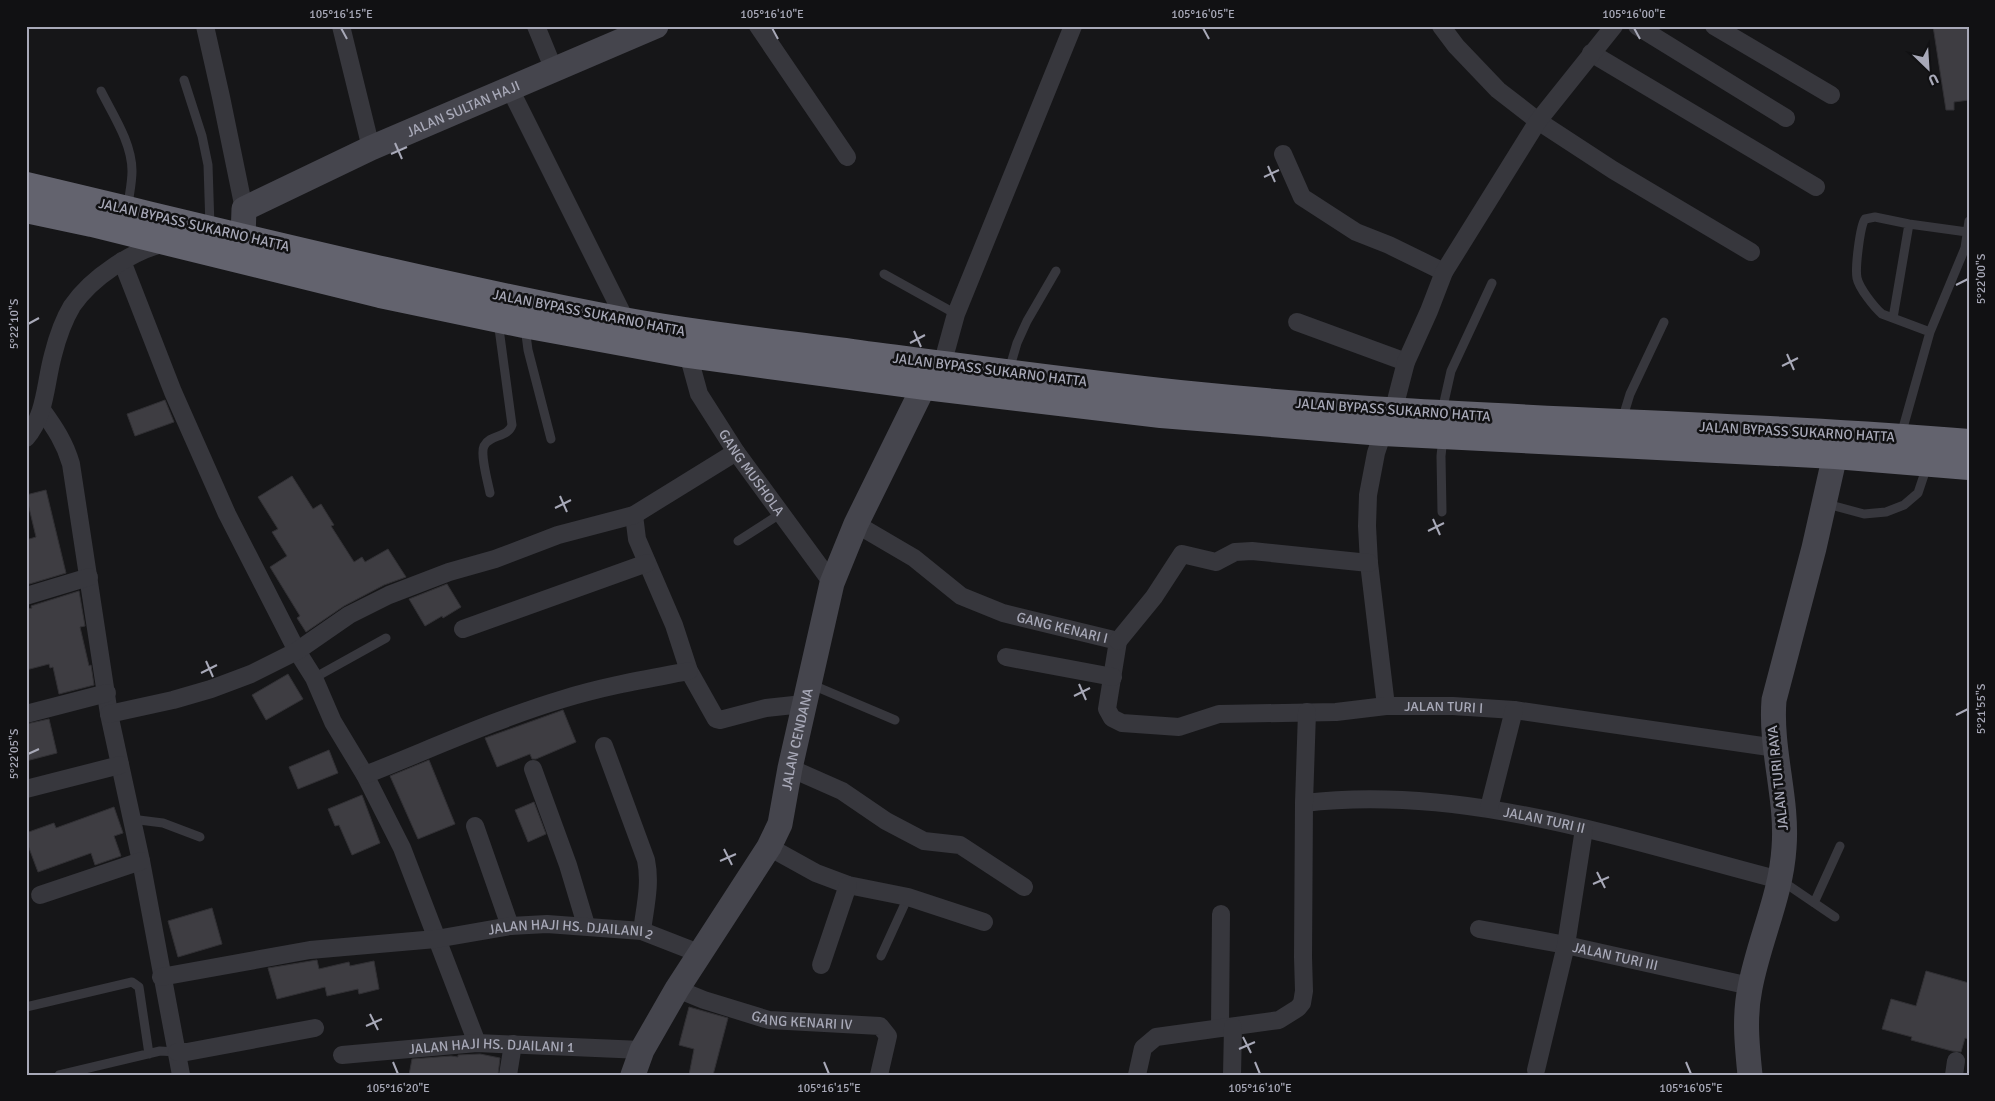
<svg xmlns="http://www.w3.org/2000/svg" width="1995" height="1101" viewBox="0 0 1995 1101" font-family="Signika,sans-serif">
<rect width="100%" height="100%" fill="#161618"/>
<path fill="#3e3d42" stroke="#313034" d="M1933,26H1969V100L1954,102V110H1946Z
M165,400L174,422L135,436L127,414Z
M292,476L313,509L321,504L334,525L331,526L354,562L362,557L365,562L388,549L406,577L384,585L344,606L306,632L297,618L300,616L270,567L287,556L272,532L278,529L258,497Z
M46,490L66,573L26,585V540L36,537L26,495Z
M447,584L461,607L443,618L442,616L425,626L409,599Z
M79,591L85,626L80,627L89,666L91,665L94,685L59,694L53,667L50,668L49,664L26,670V609L32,608L31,606Z
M288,674L303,699L266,720L252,695Z
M563,710L576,742L536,759H532L530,754L497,767L485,738Z
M49,719L57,753L26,761V724Z
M329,750L338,773L298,789L289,767Z
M429,760L455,824L418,839L390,776Z
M362,795L380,843L352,855L339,825L335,826L328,809Z
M534,802L546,834L528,842L515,810Z
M114,807L123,833L114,836L121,856L95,865L91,853L38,872L26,840V833L54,823L56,828Z
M212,908L222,944L178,957L168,921Z
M317,960L319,969L349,962L350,966L374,961L379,989L359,994L358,989L327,996L325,987L277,999L268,968Z
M1926,971L1969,983V1039L1965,1038L1961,1052L1952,1051L1911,1040L1912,1037L1882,1029L1891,999L1916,1006Z
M689,1007L728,1018L713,1075H689L694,1049L679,1045Z
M480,1054L500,1058L498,1075H409L412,1059L451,1056L458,1057V1055Z"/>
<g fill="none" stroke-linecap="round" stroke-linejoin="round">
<path stroke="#37373d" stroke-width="9" d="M184,80L202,136L208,165L210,227
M101,91C113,115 132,143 132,171C132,183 129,195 128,206
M1965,248L1969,221
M884,274L956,314
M1893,318L1909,224
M525,327L528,350L551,439
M1930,332L1882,314C1874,307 1859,288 1857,278C1855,268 1860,226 1865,219L1875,217L1909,224L1967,232
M1009,370L1017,343L1027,321L1056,271
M1442,411L1451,371L1492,283
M1622,420L1630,394L1664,322
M1901,435L1930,332L1965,248L1969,249
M490,493C488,483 480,454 484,446C490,434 508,438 512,425L498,321
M1827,504L1864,514L1886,512L1904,505L1918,493L1927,466
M1442,512L1441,456L1443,437
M738,541L780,514
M314,678L386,638
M810,684L895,720
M131,819L163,823L200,837
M1782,881L1835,917
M1814,903L1840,846
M881,956L908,897
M26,1007L132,982L139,987L149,1054
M59,1075L160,1051L177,1052"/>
<g stroke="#37373d" stroke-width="18">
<path d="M205,26L221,97L244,209"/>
<path d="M341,26L371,148"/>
<path d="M536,26L554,70"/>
<path d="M758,26L847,157"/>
<path d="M1441,26L1456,46L1498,90L1538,121L1613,170L1751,252"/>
<path d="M1637,26L1786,118"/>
<path d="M1714,26L1831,95"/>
<path d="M1591,53L1816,187"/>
<path d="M510,89L626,321"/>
<path d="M1283,154L1302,197L1356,232L1389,245L1444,272"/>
<path d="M122,261L173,392L227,514L297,651L314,678L333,722L365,775L402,848L477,1043"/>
<path d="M1297,322L1406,362"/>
<path id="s1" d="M688,354L699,394L736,452L832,583"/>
<path d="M942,365L956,314L1073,26"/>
<path d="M42,410C55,428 65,443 71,464L109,714L141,861L181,1075"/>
<path d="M1393,412L1406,362L1429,311L1444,272L1538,121L1614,26"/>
<path d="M1383,432L1376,453L1368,495L1367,526L1369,563L1386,706"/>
<path d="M26,438C46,415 45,384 53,355C57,339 63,321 72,306C92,277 132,251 165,243"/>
<path d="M634,515L637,539L674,625L689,671L716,719L720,720L766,708L803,704"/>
<path id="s2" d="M856,524L914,558L961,596L1003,613L1118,641L1107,709L1112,718L1122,723L1179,727L1219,714L1336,712L1386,706H1453L1514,710L1776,748"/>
<path d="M26,596L89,577"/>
<path d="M463,629L647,563"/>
<path d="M1118,641L1154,597L1182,554L1216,562L1235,552L1252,551L1369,563"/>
<path d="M1006,657L1113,677"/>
<path d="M26,714L107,693"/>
<path d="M109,714L173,700L211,689L251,674L297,651L349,615L389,595L449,572L495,559L558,535L634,515L736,452"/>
<path d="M604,746L646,860C651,884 645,907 642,931"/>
<path d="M790,768L842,791L886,821L924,841L960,845L1024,887"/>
<path d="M533,769L568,865L586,925"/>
<path d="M365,775C431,749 496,719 563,699C605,686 647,679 689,671"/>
<path d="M26,789L120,765"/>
<path id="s3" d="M1304,803C1466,784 1625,840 1780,880"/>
<path d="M1489,808L1514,710"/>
<path d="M475,826L510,926"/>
<path d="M769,847L816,873L848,885L908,897L984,922"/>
<path d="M40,895L141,861"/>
<path id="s4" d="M1479,929L1566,945L1750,986"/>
<path d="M821,965L848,885"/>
<path id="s5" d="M161,977L310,950L436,939L510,926L547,924L642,931L701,954"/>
<path id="s6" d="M677,989L704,1000L769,1020L880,1026L888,1036L879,1075"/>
<path d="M1220,1028L1221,914"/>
<path d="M177,1052H187L315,1028"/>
<path id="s7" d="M342,1055L477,1043L642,1050"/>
<path d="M1536,1070L1566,945L1584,829"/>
<path d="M508,1075L513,1044"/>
<path d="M1137,1075L1143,1048L1156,1037L1279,1020L1298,1008L1302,1003L1304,991L1303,957L1304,803L1307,712"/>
<path d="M1232,1075L1233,1027"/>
<path d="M1954,1075L1956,1061"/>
</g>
<g stroke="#45454d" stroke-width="25">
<path id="s8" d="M243,237L244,209L371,148L656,26"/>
<path id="s9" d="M633,1075L642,1050L677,989L769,847L780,824L790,768L832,583L856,524L924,386"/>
<path d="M1750,1075C1747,1045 1744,1017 1750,988C1759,940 1781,896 1784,848C1788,798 1770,750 1774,700L1814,548L1835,455"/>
</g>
<path stroke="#63636e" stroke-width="28" d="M26,186C225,233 423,283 623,321C704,336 786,344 867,355C978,369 1089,385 1200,396C1456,422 1713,422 1969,443
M26,209L92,223L380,294L524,324L688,354L924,386L1161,414L1383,432L1835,455L1969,466"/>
</g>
<path fill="none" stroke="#a8a9b8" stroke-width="2" d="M341,28L347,39M772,28L778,39M1203,28L1209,39M1634,28L1640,39M395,143L402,159M391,154L407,147M1268,166L1275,182M1264,177L1279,170M1956,285L1968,279M28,324L39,318M914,331L921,347M910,343L925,335M1787,354L1794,370M1782,366L1798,358M560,496L567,512M555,508L571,500M1433,519L1440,535M1428,531L1444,523M206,661L213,677M201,673L217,665M1079,684L1086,700M1074,696L1090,688M1956,715L1968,709M28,754L39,749M724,849L732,865M720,861L736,854M1597,872L1605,888M1593,884L1609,877M370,1014L378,1030M366,1026L382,1019M1243,1037L1251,1053M1239,1049L1255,1042M393,1062L398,1074M824,1062L829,1074M1255,1062L1260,1074M1686,1062L1691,1074"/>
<g text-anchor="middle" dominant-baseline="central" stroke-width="5" stroke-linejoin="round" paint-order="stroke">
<g font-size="14" fill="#a8a9b8" stroke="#111113">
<text stroke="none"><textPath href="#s8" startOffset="269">JALAN SULTAN HAJI</textPath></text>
<text transform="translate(194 225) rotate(13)">JALAN BYPASS SUKARNO HATTA</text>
<text transform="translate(589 313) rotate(11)">JALAN BYPASS SUKARNO HATTA</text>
<text transform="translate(990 370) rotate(7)">JALAN BYPASS SUKARNO HATTA</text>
<text transform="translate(1393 410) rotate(4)">JALAN BYPASS SUKARNO HATTA</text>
<text transform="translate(1797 432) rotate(3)">JALAN BYPASS SUKARNO HATTA</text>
<text stroke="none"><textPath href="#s1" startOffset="136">GANG MUSHOLA</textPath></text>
<text stroke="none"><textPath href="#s2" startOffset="234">GANG KENARI I</textPath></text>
<text stroke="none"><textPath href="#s2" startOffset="706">JALAN TURI I</textPath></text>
<text stroke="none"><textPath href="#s9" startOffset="378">JALAN CENDANA</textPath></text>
<text transform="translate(1778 778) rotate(-96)">JALAN TURI RAYA</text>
<text stroke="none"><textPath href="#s3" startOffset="242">JALAN TURI II</textPath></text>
<text stroke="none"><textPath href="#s5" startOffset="414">JALAN HAJI HS. DJAILANI 2</textPath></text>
<text stroke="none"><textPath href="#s4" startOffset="139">JALAN TURI III</textPath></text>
<text stroke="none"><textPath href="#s6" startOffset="130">GANG KENARI IV</textPath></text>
<text stroke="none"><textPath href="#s7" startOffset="150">JALAN HAJI HS. DJAILANI 1</textPath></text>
</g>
</g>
<rect width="1995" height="1101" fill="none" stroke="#111113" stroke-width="55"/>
<g transform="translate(1928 68) rotate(155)" stroke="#111113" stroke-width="4" paint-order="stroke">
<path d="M0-4L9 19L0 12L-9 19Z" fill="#a8a9b8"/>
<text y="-8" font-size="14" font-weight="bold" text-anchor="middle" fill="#a8a9b8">U</text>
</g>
<rect x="28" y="28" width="1940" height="1046" fill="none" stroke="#a8a9b8" stroke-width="2"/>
<g font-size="12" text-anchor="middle" fill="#a8a9b8">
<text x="341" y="18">105°16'15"E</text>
<text x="772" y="18">105°16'10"E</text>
<text x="1203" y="18">105°16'05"E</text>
<text x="1634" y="18">105°16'00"E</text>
<text transform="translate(1981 279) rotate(-90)" y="4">5°22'00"S</text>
<text transform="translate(14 324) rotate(-90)" y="4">5°22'10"S</text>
<text transform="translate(1981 709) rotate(-90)" y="4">5°21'55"S</text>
<text transform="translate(14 754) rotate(-90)" y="4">5°22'05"S</text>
<text x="398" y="1092">105°16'20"E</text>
<text x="829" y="1092">105°16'15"E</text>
<text x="1260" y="1092">105°16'10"E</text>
<text x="1691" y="1092">105°16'05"E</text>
</g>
</svg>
